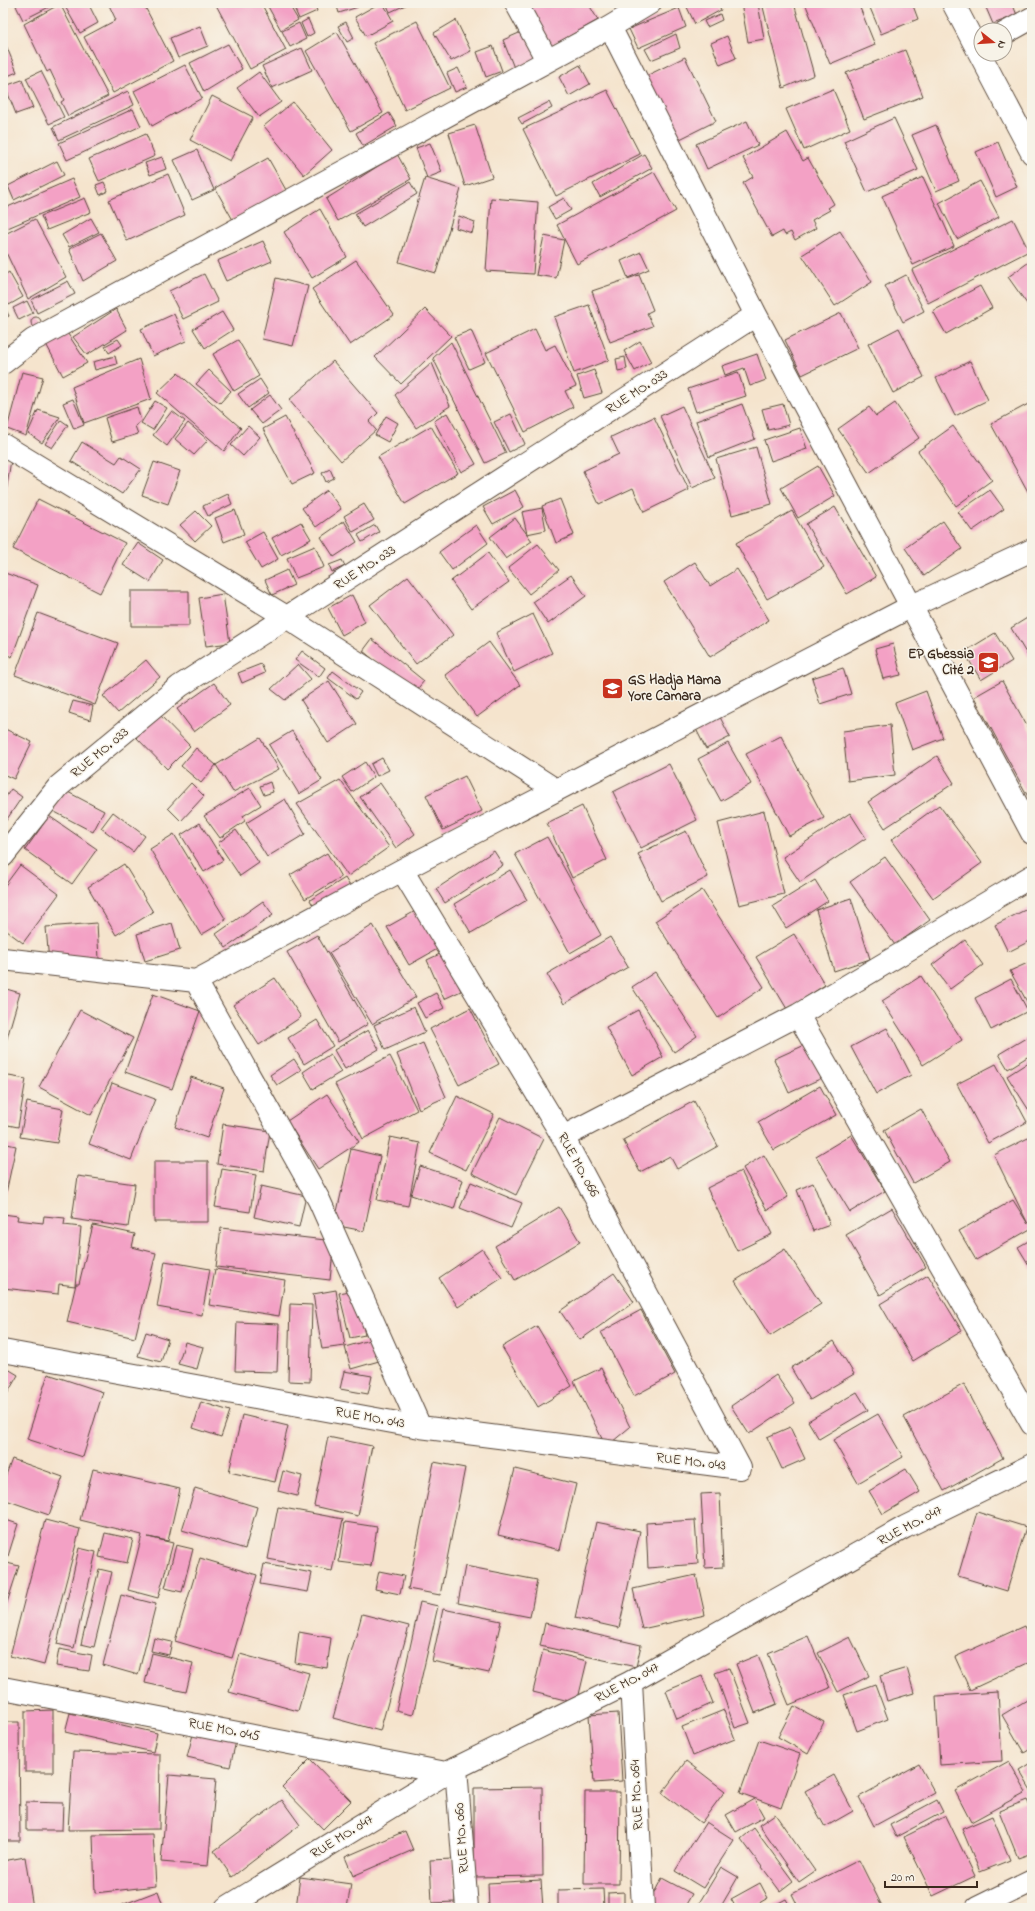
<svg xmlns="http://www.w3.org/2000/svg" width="1035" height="1911" viewBox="0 0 1035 1911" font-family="'Indie Flower',sans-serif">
<rect width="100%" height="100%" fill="#f7f3e8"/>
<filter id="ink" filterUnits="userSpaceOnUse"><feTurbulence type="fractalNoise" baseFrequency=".025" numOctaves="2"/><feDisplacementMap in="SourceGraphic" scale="8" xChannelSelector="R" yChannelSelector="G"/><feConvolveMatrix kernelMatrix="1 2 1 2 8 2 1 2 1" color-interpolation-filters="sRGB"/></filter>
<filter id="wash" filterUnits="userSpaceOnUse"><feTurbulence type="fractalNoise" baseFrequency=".012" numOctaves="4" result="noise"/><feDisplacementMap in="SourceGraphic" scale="16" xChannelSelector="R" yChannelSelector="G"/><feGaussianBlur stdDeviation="0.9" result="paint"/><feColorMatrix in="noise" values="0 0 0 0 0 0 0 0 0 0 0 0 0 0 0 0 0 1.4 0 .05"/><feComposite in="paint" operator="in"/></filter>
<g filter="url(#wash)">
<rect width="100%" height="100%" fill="#f5e4cd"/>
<g id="blocks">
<path fill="#f3a1c5" d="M21,3H57L23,20L16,6Z
M63,3H88L98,23L80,33Z
M108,3H143L173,61L113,93L84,37L116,20Z
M215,3H261L286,50L250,69Z
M266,3H288L298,20L281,30Z
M292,3H314L317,11L299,19Z
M336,3H357L358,7L339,13Z
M380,3H383L393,21L366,36L355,17Z
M386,3H410L390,12Z
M521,3H588L598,20L546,49Z
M685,3H718L721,10L695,24Z
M741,3H758L764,39L748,42Z
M762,3H794L814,75L783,88Z
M805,3H858L875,45L830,64Z
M868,3H912L918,19L881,34Z
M984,3H1012L1017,15L993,24Z
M60,4L108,96L68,116L61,102L64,100L50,70L47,72L24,24Z
M679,8L686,27L638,48L629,29Z
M720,14L722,20L707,27L704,21Z
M308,19L314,33L307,37L301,23Z
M456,20L471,51L451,61L434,33Z
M417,21L450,88L405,110L373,43Z
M346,22L354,38L347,42L338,26Z
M299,23L306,39L290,47L282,31Z
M200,26L208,46L178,58L170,38Z
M526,30L537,60L514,68L503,40Z
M337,32L383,113L351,131L306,51Z
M676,34L680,48L651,60L645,49Z
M727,36L736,58L720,65L711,43Z
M3,38L17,72L3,78Z
M228,44L242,69L204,92L190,63Z
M493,46L502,71L486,77L477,52Z
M302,48L312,70L272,88L262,66Z
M905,50L923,96L864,119L846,73Z
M685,57L716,121L676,141L644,77Z
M185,65L202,98L152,126L134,91Z
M580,65L590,84L569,96L559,77Z
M458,68L467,87L455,92L447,73Z
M41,71L64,117L49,124L26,78Z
M259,72L281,102L259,117L237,88Z
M22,80L33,108L16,114L5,86Z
M833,89L850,129L804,150L786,109Z
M607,90L640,154L556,196L523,129Z
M128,91L134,105L59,140L53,127Z
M212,96L253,117L230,161L190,140Z
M293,102L332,150L304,175L264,126Z
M549,102L552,108L522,124L518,118Z
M133,109L141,126L67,160L59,143Z
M389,113L397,126L363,146L356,133Z
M894,118L918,170L867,192L844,141Z
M747,121L758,145L707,169L696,144Z
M475,125L492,177L465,186L449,133Z
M936,125L959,181L936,191L912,135Z
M787,132L803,161L808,158L834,204L828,208L830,210L812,220L816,228L795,240L791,232L785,235L783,231L772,237L743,183L753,177L743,158Z
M146,134L155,156L99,181L89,159Z
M998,142L1017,187L996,197L976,152Z
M430,143L442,172L427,178L416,148Z
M197,150L214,190L192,200L174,160Z
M397,154L411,179L338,221L326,199Z
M644,154L652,168L600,197L593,184Z
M162,157L166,169L150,175L145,163Z
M268,158L286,190L233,220L215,188Z
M57,161L64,175L14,200L8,186Z
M654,172L676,211L577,264L557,225Z
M168,174L185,215L127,241L109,200Z
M923,177L954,246L913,265L882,196Z
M425,178L461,189L436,273L399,262Z
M72,179L80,197L3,230V209Z
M980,181L999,217L957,239L939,203Z
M104,182L108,191L100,195L96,185Z
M410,182L417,194L363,227L355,214Z
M85,198L91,212L47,230L41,216Z
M491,198L538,202L533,274L486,271Z
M564,198L571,210L555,219L548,207Z
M320,209L347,257L312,278L284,232Z
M459,216L475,222L472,233L456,228Z
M91,218L99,232L69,247L62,235Z
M35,219L66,277L28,299L3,246V235Z
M1013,219L1029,251L928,303L912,270Z
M840,231L872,282L835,306L802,255Z
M101,233L117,261L83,281L69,249Z
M544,236L564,240L556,278L536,275Z
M263,241L272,261L226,281L217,261Z
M641,252L649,269L628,278L621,261Z
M356,260L394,315L350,345L312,289Z
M1032,260V311L1008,277Z
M9,272L23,297L9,305L3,295V276Z
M204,274L218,302L183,319L169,291Z
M639,275L653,310L647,313L653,326L610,342L592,291Z
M906,275L924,311L903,322L885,286Z
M276,278L308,286L293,346L262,339Z
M68,281L75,294L37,313L31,300Z
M980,286L992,308L946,334L933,311Z
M27,301L33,313L19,320L13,308Z
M3,304L9,316L3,319Z
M589,305L609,360L574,373L554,317Z
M116,309L127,330L87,355L73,337Z
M425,309L451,336L401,384L375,357Z
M222,312L233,330L205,348L193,329Z
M841,313L858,348L802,375L785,340Z
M174,314L186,341L153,356L141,329Z
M31 322a5 5 0 1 1 10 0a5 5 0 1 1-10 0Z
M899,328L924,377L893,393L868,344Z
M535,329L545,350L555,345L576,386L565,391L573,407L525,432L486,353Z
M471,330L485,362L469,369L454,337Z
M66,331L87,363L63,376L46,344Z
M118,339L122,345L109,353L105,346Z
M238,340L259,376L234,391L213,354Z
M640,341L651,362L635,371L624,351Z
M451,342L506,453L485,463L433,358Z
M757,354L766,380L750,386L744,368L725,375L722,366Z
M115,356L117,364L95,370L93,362Z
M625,357L627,369L618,371L616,359Z
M139,359L151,399L84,423L72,387Z
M333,361L378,413L369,422L376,430L341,461L289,400Z
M970,361L988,400L955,416L936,378Z
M432,363L450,406L416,428L395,395Z
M209,370L231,391L220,403L196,384Z
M594,370L602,393L584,398L577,376Z
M22,372L43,377L26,436L7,429Z
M738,372L746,396L696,412L688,389Z
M178,373L241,428L224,451L157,393Z
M260,379L269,393L248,408L238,394Z
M270,395L281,410L262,424L250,410Z
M73,399L84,425L74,429L63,403Z
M155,401L167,408L153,430L141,423Z
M1032,402V499L991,424Z
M895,403L919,438L869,473L838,429L869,407L876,416Z
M742,404L755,439L709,457L696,421Z
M783,404L789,425L768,430L762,409Z
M682,406L715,478L692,488L660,416Z
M137,407L141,421L135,426L138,434L112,442L105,418Z
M38,410L60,417L42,443L28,433Z
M172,411L185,421L167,446L153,435Z
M447,413L476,464L461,472L434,421Z
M511,414L525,444L509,452L494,422Z
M386,416L398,423L388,442L375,435Z
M285,417L315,473L292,484L263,429Z
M654,417L689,490L644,512L633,488L599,504L583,471L619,454L611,437Z
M61,420L68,425L52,448L45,444Z
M188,423L208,440L194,455L175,439Z
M248,426L260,437L243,456L231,445Z
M431,426L458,473L405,504L378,457Z
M953,426L992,480L956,506L918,451Z
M800,428L807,449L771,461L764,440Z
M82,442L116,463L121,456L141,469L122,494L71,461Z
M756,447L772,504L732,515L716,459Z
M3,459L11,460L4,505H3Z
M154,462L180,471L168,504L142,495Z
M818,466L835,496L798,518L781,488Z
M330,469L334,478L326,482L322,473Z
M327,490L341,509L316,527L302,508Z
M515,490L524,507L493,524L483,507Z
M990,490L1004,509L972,531L958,512Z
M228,494L232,504L208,516L203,506Z
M38,499L125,543L100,593L13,549Z
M560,499L574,535L556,543L542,506Z
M364,504L374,520L353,532L344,516Z
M835,507L876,577L847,594L806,524Z
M542,508L546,530L527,534L522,512Z
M235,510L244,534L224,542L215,518Z
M196,511L211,526L195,541L180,525Z
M792,511L824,567L767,599L736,543Z
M515,518L532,541L506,559L490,537Z
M344,521L357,542L334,557L321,537Z
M943,521L962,549L924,576L905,548Z
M301,522L311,539L281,555L272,538Z
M375,525L379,532L362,542L358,535Z
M476,525L488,543L452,570L439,552Z
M263,532L278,559L261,569L245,542Z
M138,543L163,560L150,582L123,565Z
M538,544L559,570L529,594L508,568Z
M315,546L324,567L296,578L287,558Z
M488,553L509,582L471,609L451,581Z
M342,560L345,566L332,572L329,565Z
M695,562L710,586L737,569L769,620L710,657L664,582Z
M287,570L294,585L272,595L265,580Z
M5,573L38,585L12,657L3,653V580Z
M571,575L586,596L548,624L533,602Z
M408,576L453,635L416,664L370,605Z
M131,591H189V626H131Z
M223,594L230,643L206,646L199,598Z
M352,595L365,622L342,635L328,608Z
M38,613L118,643L95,705L15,675Z
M533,614L552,653L514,672L496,633Z
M1032,615V663L1011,628Z
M995,633L1012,661L981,680L964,652Z
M372,639L424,681L414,693L363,651Z
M489,642L520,685L477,717L445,675Z
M893,644L901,675L883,679L875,649Z
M302,651L325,668L319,677L295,660Z
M146,660L160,677L118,713L103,696Z
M261,664L265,673L242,683L238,673Z
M298,664L311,679L285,700L271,689Z
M843,668L851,694L820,704L812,678Z
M333,671L361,692L356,699L328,678Z
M329,681L357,724L328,743L301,700Z
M1002,681L1032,735V804L974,697Z
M214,683L230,705L194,732L177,709Z
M926,691L943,738L912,750L895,703Z
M73,701L93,706L90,720L69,713Z
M158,713L190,746L167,769L135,736Z
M718,713L730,737L706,749L694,725Z
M890,725L895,775L848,781L843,731Z
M3,728L32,742L14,779L3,774Z
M292,731L322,780L299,794L269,745Z
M781,736L824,818L789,836L746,754Z
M260,738L279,769L233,792L216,765Z
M728,743L751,784L721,801L698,759Z
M196,748L216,765L201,783L181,766Z
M937,756L954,783L885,828L868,802Z
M382,758L389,770L377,776L371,764Z
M365,762L374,777L352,792L342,777Z
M669,764L697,820L641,848L613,792Z
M465,776L482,811L443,830L426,795Z
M340,780L389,847L348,876L297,804Z
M270,782L273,792L264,795L260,786Z
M191,783L204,796L181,821L168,808Z
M380,783L415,834L396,848L360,797Z
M250,788L261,805L243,816L245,821L220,838L204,816Z
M11,789L22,797L3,825V801Z
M64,790L104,811L93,832L53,811Z
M285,799L305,834L267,857L246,823Z
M939,805L982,863L933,898L891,840Z
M582,806L607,860L572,878L547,823Z
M764,811L784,894L739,905L718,823Z
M113,812L145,836L133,852L101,828Z
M850,813L866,838L800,882L783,857Z
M49,816L97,849L72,884L25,850Z
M200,823L223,860L204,872L181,835Z
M236,830L259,863L240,876L218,843Z
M686,831L708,877L661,901L638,854Z
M174,834L226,920L201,935L150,849Z
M547,837L601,935L570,953L515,854Z
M494,851L503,865L445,903L436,889Z
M327,853L341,877L305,899L290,875Z
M885,857L930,920L895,945L850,882Z
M124,864L153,912L116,935L88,887Z
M20,865L59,894L23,943L3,928V888Z
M510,870L527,900L471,933L454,904Z
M345,878L351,888L315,909L310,900Z
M815,880L828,901L786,928L773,906Z
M702,890L764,987L718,1018L655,921Z
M851,898L870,959L834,971L816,910Z
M263,901L273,915L226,948L216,934Z
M1029,908L1032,914V940L1008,952L995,925Z
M419,909L441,947L409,965L387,927Z
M97,923L99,959L49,962L46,927Z
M172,923L180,950L145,961L137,934Z
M373,925L416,997L372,1024L329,953Z
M794,934L825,985L787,1009L756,957Z
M317,935L368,1024L338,1042L287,952Z
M610,937L628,967L564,1004L547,974Z
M965,940L983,965L950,989L932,965Z
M444,952L461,991L444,999L427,960Z
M1032,961V1008L1031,1009L1010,971Z
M655,972L697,1036L674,1052L632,987Z
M921,976L962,1040L923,1065L882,1001Z
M275,978L301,1017L259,1045L233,1005Z
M1011,979L1028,1011L991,1030L975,998Z
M3,988L20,993L3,1052Z
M436,993L444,1008L425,1018L417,1003Z
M153,994L200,1011L172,1089L125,1072Z
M414,1007L425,1032L385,1050L374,1025Z
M470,1008L499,1064L459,1085L430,1029Z
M80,1010L133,1038L91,1115L39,1087Z
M638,1010L663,1057L632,1075L606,1027Z
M317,1020L333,1046L304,1064L288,1038Z
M887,1028L911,1075L876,1094L851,1047Z
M368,1030L379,1049L345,1069L334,1050Z
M1031,1035L1032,1054L1008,1069L999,1054Z
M423,1043L446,1097L419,1109L397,1054Z
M807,1044L822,1078L789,1093L774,1059Z
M330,1054L341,1072L313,1089L303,1072Z
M390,1056L417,1110L363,1139L335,1084Z
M294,1059L301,1070L277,1085L270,1075Z
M1032,1060V1115L1007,1076Z
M996,1064L1027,1122L988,1143L957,1084Z
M3,1075L26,1079L18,1127L3,1124Z
M191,1077L224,1088L207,1138L175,1127Z
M112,1083L155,1099L131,1160L89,1144Z
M820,1086L836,1115L774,1150L758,1122Z
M327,1094L359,1142L318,1169L287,1121Z
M457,1096L494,1114L466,1170L430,1153Z
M694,1101L718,1146L677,1169L670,1156L640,1172L623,1140Z
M27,1102L63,1109L57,1143L20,1137Z
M921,1109L950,1162L913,1183L884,1130Z
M500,1117L544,1139L516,1195L472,1173Z
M223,1124L270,1131L264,1171L217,1164Z
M851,1135L885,1191L850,1212L816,1156Z
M1032,1136V1228L976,1260L959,1231L1013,1200L1028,1224L994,1155Z
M390,1137L420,1143L408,1206L377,1200Z
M3,1143L16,1146L6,1193L3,1192Z
M351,1149L380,1156L364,1231L334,1225Z
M764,1155L788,1197L767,1210L743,1168Z
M154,1161H208V1222H154Z
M420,1166L463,1180L454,1209L411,1195Z
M222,1169L256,1175L250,1212L215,1207Z
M741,1171L772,1234L737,1251L707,1188Z
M78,1176L135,1184L128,1227L72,1219Z
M471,1182L522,1203L511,1228L460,1208Z
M813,1183L830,1225L813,1231L797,1190Z
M261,1186L306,1196L299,1227L254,1217Z
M559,1207L580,1242L515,1280L495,1246Z
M892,1208L926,1267L880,1295L846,1235Z
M3,1214L18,1216L17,1220L43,1223L44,1216L65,1218L64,1225L81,1227L75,1286L59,1284L58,1294L3,1288Z
M93,1225L135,1234L132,1247L156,1253L135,1338L67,1322L76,1284H79Z
M221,1228L334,1241L330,1280L216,1267Z
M1032,1239V1270L1018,1247Z
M482,1249L502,1278L458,1307L439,1278Z
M785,1249L821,1304L770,1336L735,1281Z
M165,1261L210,1269L202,1315L157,1307Z
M215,1269L285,1280L279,1316L209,1305Z
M614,1273L634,1302L580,1340L560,1311Z
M928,1275L962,1331L913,1361L880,1304Z
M336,1290L345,1346L322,1349L313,1294Z
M355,1290L365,1335L350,1338L339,1293Z
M290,1304L312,1305L310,1382L288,1381Z
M641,1310L675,1374L634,1396L601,1332Z
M237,1322L279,1324L277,1372L235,1371Z
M537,1326L572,1386L538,1407L502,1347Z
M146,1332L168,1339L161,1362L138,1356Z
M373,1339L379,1361L351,1369L345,1347Z
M834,1341L854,1374L810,1400L791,1368Z
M185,1342L203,1347L197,1369L178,1364Z
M3,1366L18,1375L3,1401Z
M601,1368L630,1427L606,1447L574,1381Z
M344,1371L372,1376L368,1394L340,1389Z
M48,1374L103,1392L83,1457L27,1439Z
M776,1375L795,1403L749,1434L731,1406Z
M964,1384L1003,1458L944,1491L904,1417Z
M857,1392L868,1410L819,1439L808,1421Z
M201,1402L230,1411L221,1437L193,1428Z
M878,1414L903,1457L858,1483L833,1440Z
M242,1415L288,1426L275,1482L229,1472Z
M790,1427L805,1459L782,1469L767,1437Z
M328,1437L372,1446L358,1516L314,1506Z
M12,1459L63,1477L49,1515L3,1499V1483Z
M434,1462L465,1468L440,1595L408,1589Z
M93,1469L180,1489L168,1541L148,1537L173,1543L158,1598L128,1590L142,1535L80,1520Z
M515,1469L576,1484L560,1550L498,1535Z
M906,1469L920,1492L883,1514L869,1491Z
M283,1471L302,1476L297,1496L278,1491Z
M195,1488L257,1507L245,1549L182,1530Z
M720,1493L723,1567L705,1568L701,1494Z
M278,1507L343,1519L332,1571L268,1559Z
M977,1512L1026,1527L1007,1591L958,1576Z
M3,1519L18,1524L8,1556L3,1554Z
M45,1520L80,1529L44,1665L10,1656Z
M695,1520L698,1564L648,1568L646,1523Z
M345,1522L377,1527L371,1566L339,1562Z
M596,1522L640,1531L619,1628L575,1618Z
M105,1533L133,1539L127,1563L99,1557Z
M176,1545L193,1549L182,1592L165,1588Z
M79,1548L96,1552L74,1648L57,1644Z
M200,1558L257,1575L232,1658L175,1641Z
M3,1562L19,1566L3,1615Z
M264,1564L312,1573L308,1592L260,1584Z
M465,1566L537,1580L530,1617L458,1603Z
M99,1569L112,1572L94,1647L81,1644Z
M379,1571L404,1576L400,1594L375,1589Z
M696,1575L705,1615L642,1629L633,1589Z
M121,1595L156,1604L138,1675L103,1665Z
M420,1602L438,1606L413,1715L396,1711Z
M443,1609L501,1621L489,1673L432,1661Z
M362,1614L409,1626L380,1731L333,1718Z
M545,1623L641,1645L636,1667L540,1646Z
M1024,1626L1032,1645V1661L970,1690L955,1657Z
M299,1632L331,1638L327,1668L295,1663Z
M808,1636L830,1688L789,1705L768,1653Z
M850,1637L869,1676L838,1692L818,1653Z
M154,1638L172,1642L169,1655L151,1651Z
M59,1649L92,1655L89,1671L56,1666Z
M543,1650L587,1661L577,1703L533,1692Z
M152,1653L193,1663L186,1692L145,1683Z
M240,1654L309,1673L298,1711L229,1692Z
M758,1655L777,1704L755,1713L736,1664Z
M729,1668L750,1723L735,1728L715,1673Z
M907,1668L914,1693L887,1701L880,1676Z
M702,1676L713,1703L677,1719L666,1691Z
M875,1684L888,1719L857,1731L844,1695Z
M998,1692L1002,1761L940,1765L936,1696Z
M1032,1697V1748L1024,1753L1002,1715Z
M794,1706L824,1722L808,1754L778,1737Z
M53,1710V1772H25V1711Z
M724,1710L735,1739L693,1756L682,1727Z
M70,1713L157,1733L153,1752L65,1732Z
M618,1713L622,1781L594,1783L589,1715Z
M3,1722H19L20,1841H3Z
M195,1727L237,1737L230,1767L187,1757Z
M759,1740L800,1754L781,1808L740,1793Z
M73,1752L160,1754L159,1829L68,1830Z
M310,1759L351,1801L323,1829L282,1787Z
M686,1761L725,1791L701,1823L662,1793Z
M1009,1761L1026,1792L971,1822L955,1791Z
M1032,1762V1792L1019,1770Z
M919,1764L935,1793L874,1826L859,1797Z
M169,1775L216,1779L208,1866L161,1862Z
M834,1775L853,1811L825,1827L805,1791Z
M542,1787L543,1876L474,1877V1788Z
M585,1792H620L619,1884H584Z
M754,1799L764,1817L736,1832L726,1815Z
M282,1800L300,1825L232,1877L214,1851Z
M937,1800L943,1812L896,1837L890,1825Z
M1027,1800L1032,1811V1853L1018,1858L999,1811Z
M26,1802L63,1803L62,1830H26Z
M775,1814L815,1871L799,1882L759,1825Z
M946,1816L975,1876L933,1896L904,1837Z
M992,1816L1010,1860L980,1872L962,1829Z
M706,1822L734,1840L703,1888L675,1871Z
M754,1828L793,1881L780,1891L741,1839Z
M405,1831L413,1850L353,1876L345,1857Z
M153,1834L156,1886L95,1893L93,1835Z
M25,1857L33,1908H3V1861Z
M453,1859L455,1902L432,1903L430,1860Z
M859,1860L883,1908H799L792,1894Z
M721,1867L738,1877L720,1908H696Z
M300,1877L351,1884L347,1908H296Z
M662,1878L692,1894L684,1908H646Z
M541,1880L543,1908H489L488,1883Z
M760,1883L768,1898L750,1908H736L731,1899Z
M603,1889L604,1908H558V1890Z
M158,1891L164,1908H114Z
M624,1892V1908H608V1893Z
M786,1899L791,1908H769Z"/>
</g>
</g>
<g filter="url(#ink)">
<use href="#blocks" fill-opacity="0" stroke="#574638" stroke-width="1"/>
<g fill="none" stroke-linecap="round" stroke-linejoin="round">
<defs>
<path id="minor" d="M516,3L547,60
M953,3L1032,153
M610,27L756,315L1032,833
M1005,33L1032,18
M3,363L33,340L610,27L650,3
M3,445L288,618L556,790
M3,856L59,786L180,686L756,315
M402,870L563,1137L740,1468
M3,959L196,981L402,870L912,606L1032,550
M196,981L319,1200L420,1427
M798,1015L1032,1424
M563,1137L798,1015L1032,876
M3,1351L420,1427L740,1468
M631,1682L643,1908
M3,1688L446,1773
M456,1768L467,1908
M226,1908L446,1773L631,1682L905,1527L1032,1465
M977,1908L1032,1881"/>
</defs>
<use href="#minor" stroke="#574638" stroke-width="24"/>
<use href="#minor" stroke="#fff" stroke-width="22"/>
</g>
</g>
<defs>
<symbol id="school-square" viewBox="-11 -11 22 22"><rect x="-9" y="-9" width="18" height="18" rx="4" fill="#c8321e" stroke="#f7f3e8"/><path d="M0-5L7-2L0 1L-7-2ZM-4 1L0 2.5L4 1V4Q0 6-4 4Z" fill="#fff"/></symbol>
</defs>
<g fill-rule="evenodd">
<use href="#school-square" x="976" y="650" width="25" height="25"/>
<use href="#school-square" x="600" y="676" width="25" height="25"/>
</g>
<g text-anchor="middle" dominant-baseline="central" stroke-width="3" stroke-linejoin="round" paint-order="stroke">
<g font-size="14" fill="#3b2a1e" stroke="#f7f3e8">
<text transform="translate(637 392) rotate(-33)">RUE MO. 033</text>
<text transform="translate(365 568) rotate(-33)">RUE MO. 033</text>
<text transform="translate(100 753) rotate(-40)">RUE MO. 033</text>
<text transform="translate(578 1165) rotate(61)">RUE MO. 066</text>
<text transform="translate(370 1418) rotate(10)">RUE MO. 043</text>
<text transform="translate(691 1462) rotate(7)">RUE MO. 043</text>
<text transform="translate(910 1526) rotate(-28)">RUE MO. 047</text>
<text transform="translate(627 1683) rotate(-28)">RUE MO. 047</text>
<text transform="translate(224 1730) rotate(11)">RUE MO. 045</text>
<text transform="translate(637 1795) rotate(-93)">RUE MO. 064</text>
<text transform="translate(342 1837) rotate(-32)">RUE MO. 047</text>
<text transform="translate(462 1838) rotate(-94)">RUE MO. 060</text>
</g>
<g font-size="14" font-weight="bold" fill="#3b2a1e" stroke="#f7f3e8" text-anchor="end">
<text x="974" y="654">EP Gbessia<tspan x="974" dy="16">Cité 2</tspan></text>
<text x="628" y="680" text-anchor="start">GS Hadja Mama<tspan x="628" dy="16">Yore Camara</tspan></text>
</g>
</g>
<rect width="1035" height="1911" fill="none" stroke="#f7f3e8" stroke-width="16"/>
<g transform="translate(993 42) rotate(107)"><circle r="19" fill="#f7f3e8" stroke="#aca397"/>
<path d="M0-3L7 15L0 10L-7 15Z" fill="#c8321e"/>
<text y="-6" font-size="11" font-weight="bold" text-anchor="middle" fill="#3b2a1e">N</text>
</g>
<path d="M885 1881v6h92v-6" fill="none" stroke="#3b2a1e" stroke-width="2"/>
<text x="891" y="1881" font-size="12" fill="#3b2a1e" stroke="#f7f3e8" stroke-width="3" paint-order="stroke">20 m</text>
</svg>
